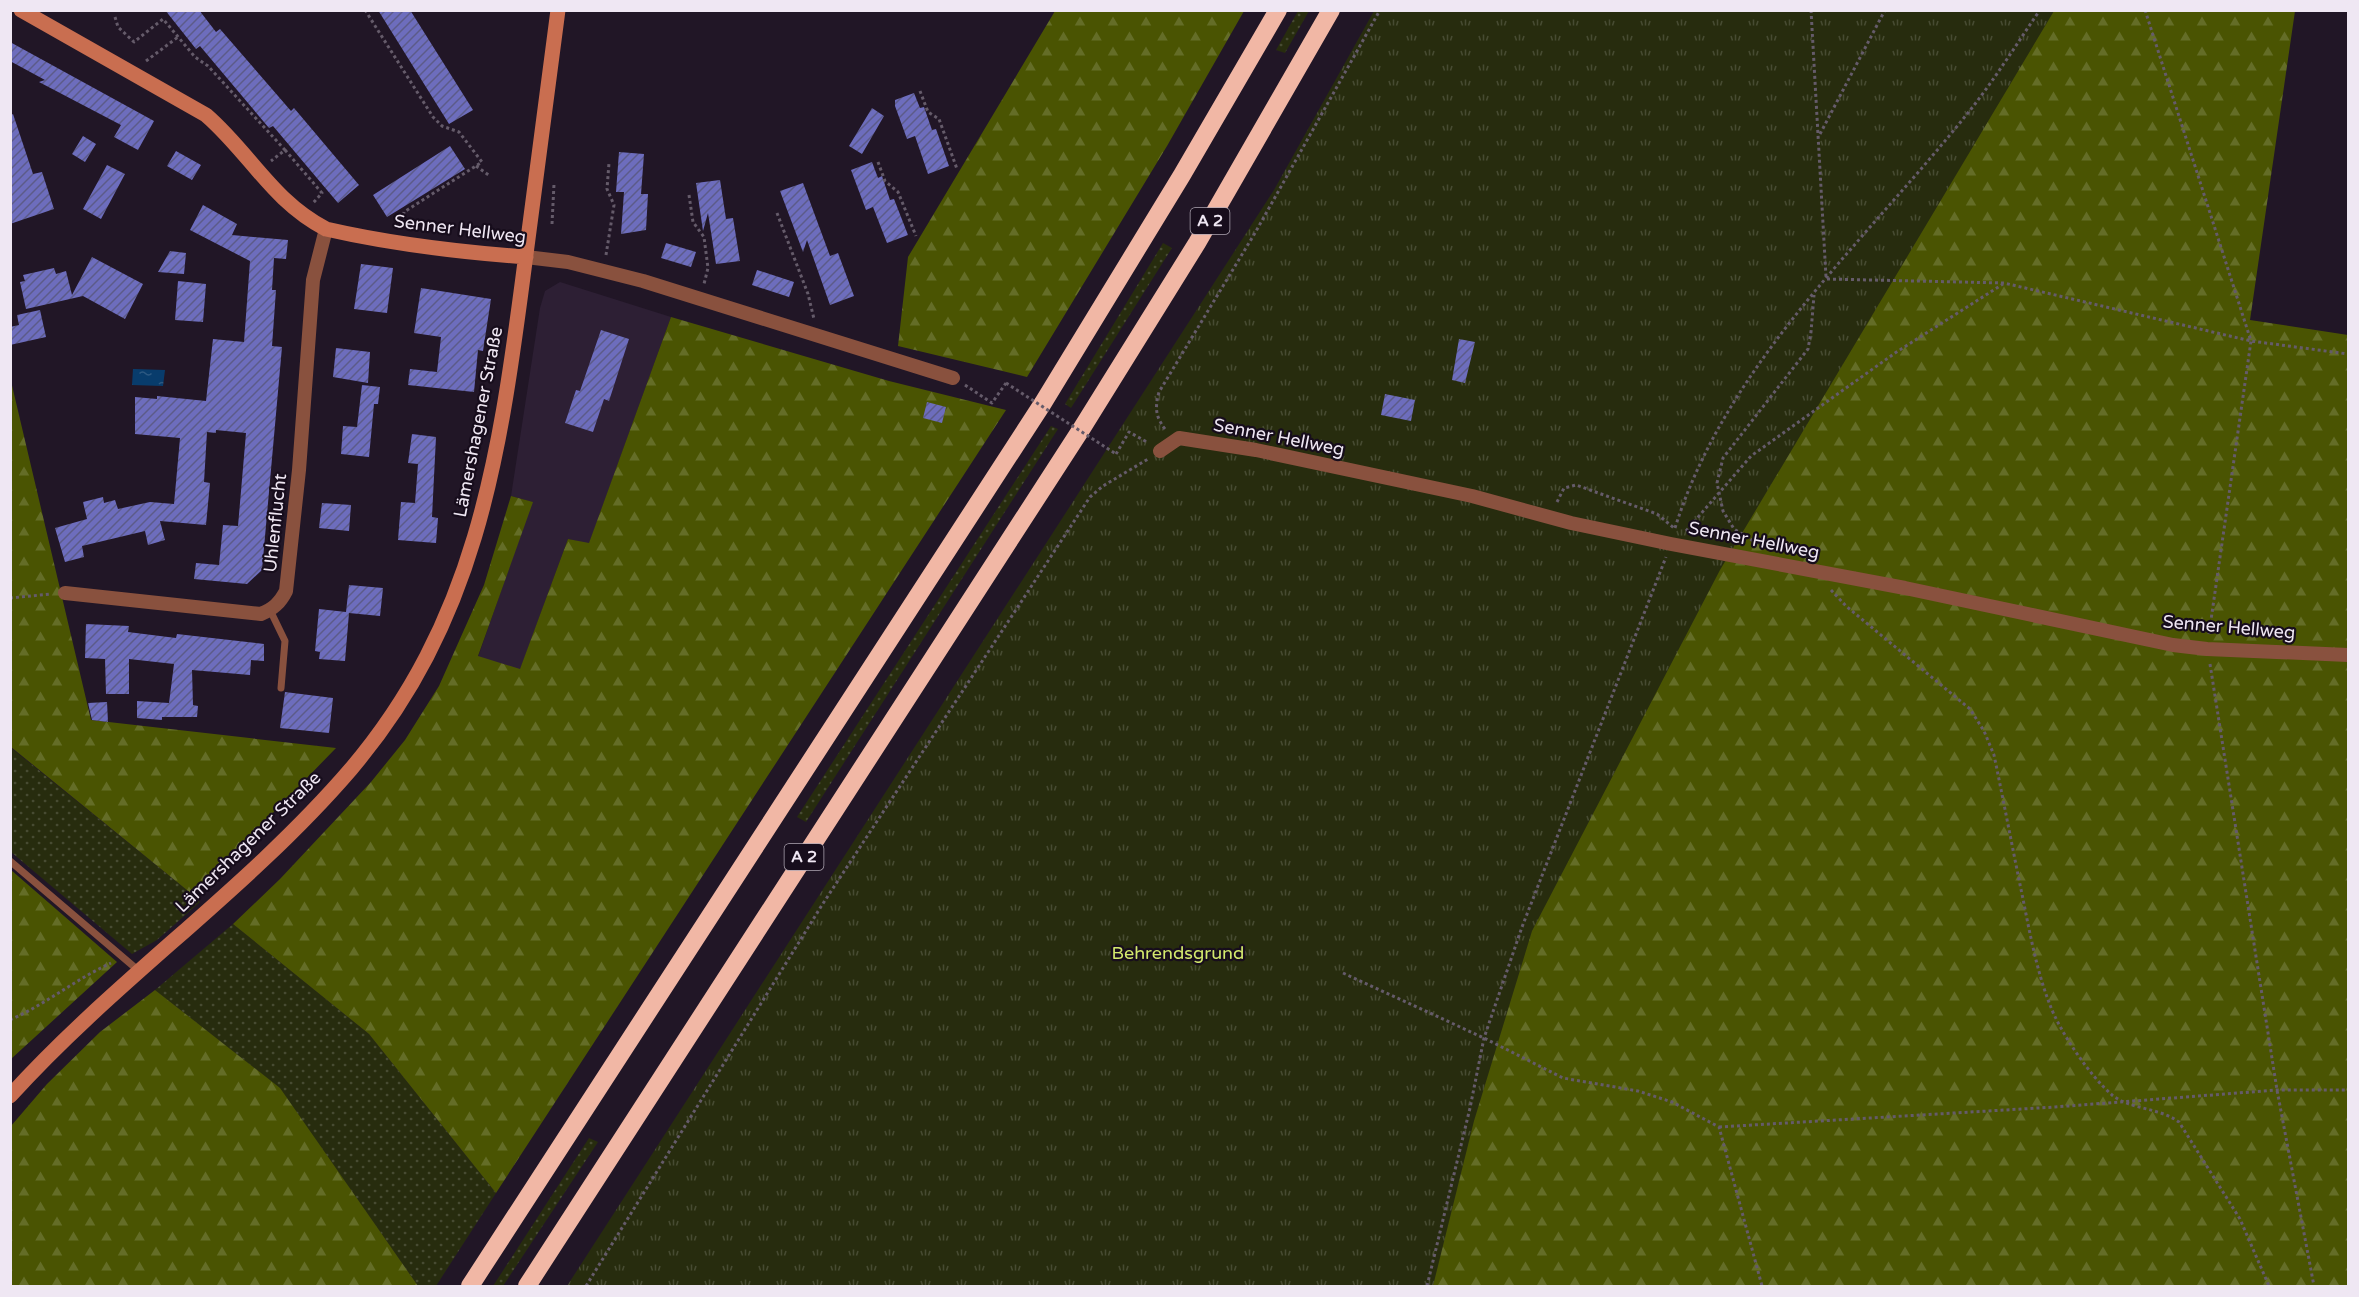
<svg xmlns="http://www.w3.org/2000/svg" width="2359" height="1297" viewBox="0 0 2359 1297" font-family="'Varela Round',sans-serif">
<defs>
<pattern id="grass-dots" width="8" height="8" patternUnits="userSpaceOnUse" patternTransform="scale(1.5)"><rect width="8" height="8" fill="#272c0e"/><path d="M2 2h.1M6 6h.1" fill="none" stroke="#474b32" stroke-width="1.8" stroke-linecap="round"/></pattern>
<pattern id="forest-firs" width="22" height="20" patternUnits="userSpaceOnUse" patternTransform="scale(1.5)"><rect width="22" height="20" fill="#4a5402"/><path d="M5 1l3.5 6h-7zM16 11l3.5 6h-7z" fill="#646d27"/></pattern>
<pattern id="park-tufts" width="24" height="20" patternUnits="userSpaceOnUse" patternTransform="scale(1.5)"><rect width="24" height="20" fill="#272c0e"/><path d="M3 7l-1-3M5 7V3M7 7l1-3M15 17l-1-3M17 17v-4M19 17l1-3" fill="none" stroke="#474b32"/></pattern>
<pattern id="water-ripples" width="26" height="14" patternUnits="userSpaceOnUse" patternTransform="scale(1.5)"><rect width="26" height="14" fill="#083c6c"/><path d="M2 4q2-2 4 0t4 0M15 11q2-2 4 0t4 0" fill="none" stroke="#2c5881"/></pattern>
<pattern id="building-hatch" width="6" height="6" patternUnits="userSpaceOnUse" patternTransform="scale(1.5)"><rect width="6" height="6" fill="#6d6dbd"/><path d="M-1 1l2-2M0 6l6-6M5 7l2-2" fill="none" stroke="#5c5b89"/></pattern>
</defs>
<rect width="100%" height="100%" fill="#211626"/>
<path fill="#2d1f34" d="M560,282L671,317L589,544L568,539L520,670L478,657L532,502L511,496L540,308L545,291Z"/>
<path fill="url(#grass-dots)" d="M1298,11H1309L1285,53L1276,50Z
M1163,243L1172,248L1071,408L1065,404Z
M1051,426L1058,429L806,822L797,817Z
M10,747L193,895L200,902L157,940L132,954L11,852Z
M233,924L369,1034L496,1193L436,1286H418L279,1088L155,990Z
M589,1138L598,1142L503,1286H493Z"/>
<path fill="url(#forest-firs)" d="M1055,11H1244L1167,146L1027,377L898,346L908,257Z
M1899,11H2295L2250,320L2348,335V1286H1257Z
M671,317L889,381L1006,410L496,1193L369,1034L233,924L280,879L371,782L405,740L439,686L484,585L511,496L533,502L478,656L520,669L568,539L589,543Z
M10,377L91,720L336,748L193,895L11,747Z
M11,870L117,962L11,1059Z
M155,990L280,1088L418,1286H11V1126L47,1084L100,1032Z"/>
<path fill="url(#park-tufts)" d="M1374,11H2054L1720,570L1532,931L1474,1121L1433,1286H567L1274,190Z"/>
<path fill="url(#water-ripples)" d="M133,369L165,370L163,386L132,385Z"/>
<path fill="url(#building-hatch)" d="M165,10H199L216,32L220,29L291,111L294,108L359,185L338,203L273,126L269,128L200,46L196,49Z
M378,10H410L473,110L449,124Z
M10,42L154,121L138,150L114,137L121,125L39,82L45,80L10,61Z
M914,93L920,108L924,107L932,130L936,129L949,166L928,174L915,136L907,139L895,106V100Z
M872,108L884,116L862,154L849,146Z
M13,114L33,174L42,172L54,209L10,224V115Z
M83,136L96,144L85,162L72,154Z
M450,146L465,169L387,217L373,195Z
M176,151L201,165L192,180L167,166Z
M619,152L644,154L641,194H648L646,230L621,234L624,192H616Z
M872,162L878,178L882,176L890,200L894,199L908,235L887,243L873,207L866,210L851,170Z
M107,165L125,174L101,219L83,209Z
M720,180L726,219L733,218L740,261L716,264L708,213L703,231L696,183Z
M803,183L830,256L838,253L854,296L830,305L807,240L803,252L780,191Z
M203,205L237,224L232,235L288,240L286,259L274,258L272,290H276L272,346L282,347L262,570L247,584L194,579L196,563L219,565L223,525L238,526L246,433L216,430V433L207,432L204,482L210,483L206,525L160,521L165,540L148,545L145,531L82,546L84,557L65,562L55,528L87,519L83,502L103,497L104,503L115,500L118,509L150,502L174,504L180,438L135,434V397L157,399V396L206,401L213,339L244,342L250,261L190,230Z
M666,243L696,252L691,267L661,258Z
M170,251L186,253L184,274L158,272Z
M92,257L143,284L125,319L83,296L26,309L20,282L25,281L23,275L54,268L56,274L66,271L72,295Z
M361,264L393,268L387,313L354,309Z
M757,270L794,282L789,297L752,285Z
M178,281L206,284L203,322L175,320Z
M421,288L491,299L483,351L478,350L474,392L408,385L410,369L437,372L441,337L414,333Z
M40,310L46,337L10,345V327L19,325L17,315Z
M601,330L629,339L609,401L604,399L593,432L565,423L576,390L580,391Z
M1459,339L1475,342L1465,383L1452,380Z
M336,348L370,352L368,383L333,377Z
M362,385L380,387L378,404H374L369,457L341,454L343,426L357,427Z
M1385,394L1415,400L1411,421L1381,415Z
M927,402L946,407L942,423L923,418Z
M412,434L436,437L432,517L438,518L436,543L398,540L401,502L415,503L418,464L408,463Z
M322,503L351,505L349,531L319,528Z
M349,585L383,588L380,616L349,613L345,661L319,659L320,652L315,651L319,609L346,612Z
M86,624L129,626L128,632L176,638L177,634L264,644V661L251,660L250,675L192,670L193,705L198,706L197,717H162V720L137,718V701L169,703L174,664L129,659V694H106L105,659L85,658Z
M285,692L333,698L329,733L280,728Z
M107,702L108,722L92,720L88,703Z"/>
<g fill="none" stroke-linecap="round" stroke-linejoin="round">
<path stroke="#655b6a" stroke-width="3" stroke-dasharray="3 3" stroke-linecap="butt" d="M365,10L433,117L442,126L459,132L482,162L404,212L401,228
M1811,10L1826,277
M2145,10L2251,341L2209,634
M115,17L118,27L134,42L163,19L195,57L208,66L285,150L271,161
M146,61L178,37
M920,91L928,112L939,119L957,169
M1820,134L1885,10
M285,150L322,193L313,203
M878,162L885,181L898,192L916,236
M476,166L490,176
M689,195L693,222L704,237L708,268L704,284
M777,213L808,294L814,319
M552,224L554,184
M606,255L614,205L607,189L609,163
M1827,279L2004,283L2251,341L2348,354
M965,385L992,403L1006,383
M1165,429C1155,416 1155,407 1159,392L1255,233L1380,10
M1116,454L1129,432L1147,442
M1557,502L1564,488L1576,485L1657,514L1674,528
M1675,528C1728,359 1869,239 1975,104C1998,74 2018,42 2040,10
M1686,531L1751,456L1895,353L2003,284
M1758,544L1734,529L1723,511L1717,483L1723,458L1808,349L1811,332L1814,295
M1831,590L1846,606L1970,709L1984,731L1994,755C2004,803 2013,851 2023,899C2030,934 2037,972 2050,1005C2060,1032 2090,1076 2112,1095C2131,1110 2158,1107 2179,1122L2240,1219L2269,1286
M10,598L51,594
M2210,664L2277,1090L2314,1286
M1343,973L1484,1038L1563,1078L1638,1091L1672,1102L1719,1127L1762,1286
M10,1020C46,1004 76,979 111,963
M1719,1127L2055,1107L2277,1090H2348
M586,1286L822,905L1090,497L1103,486L1148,459
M1427,1286L1470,1108L1484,1038L1522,927L1666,557"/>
<path stroke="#89513e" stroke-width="7" d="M270,610L285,641L281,688
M10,861L139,971"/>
<path stroke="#89513e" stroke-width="14" d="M526,257L568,262L643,281L953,378
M1160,451L1179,438L1256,450L1472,496L1571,523L1671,544L1905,588L2173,645L2207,649L2348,655
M65,593L261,614C273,609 280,603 286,591L299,470L313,280L326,229"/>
<path stroke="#c96e50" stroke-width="15" d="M21,10L206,115C250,153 272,201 326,229C391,244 459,252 526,257
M10,1096C116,979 248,889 351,769C475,623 499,460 523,277C535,188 547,99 558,10"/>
<path stroke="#f1b7a5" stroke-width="18" d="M470,1286L1043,403L1182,175L1278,10
M527,1286L1082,428L1197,243L1331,10"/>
<path stroke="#655b6a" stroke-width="3" stroke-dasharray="3 3" stroke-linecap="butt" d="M1006,383L1116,454"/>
</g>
<g text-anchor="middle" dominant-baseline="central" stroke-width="4.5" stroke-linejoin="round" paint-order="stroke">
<g fill="#170d1c" stroke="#aea6b2" stroke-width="1.5">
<rect x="1190.5" y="208" width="39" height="26" rx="4.5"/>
<rect x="784.5" y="844" width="39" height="26" rx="4.5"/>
</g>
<g font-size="16" font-weight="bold" fill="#efe7f3">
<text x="1210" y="221">A 2</text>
<text x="804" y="857">A 2</text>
</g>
<g font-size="18" fill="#efe7f3" stroke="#170d1c">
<text transform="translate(460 229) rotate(7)">Senner Hellweg</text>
<text transform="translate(478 422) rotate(-79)">Lämershagener Straße</text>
<text transform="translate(1279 437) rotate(11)">Senner Hellweg</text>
<text transform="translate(275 523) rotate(-84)">Uhlenflucht</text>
<text transform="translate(1754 540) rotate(11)">Senner Hellweg</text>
<text transform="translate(2229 627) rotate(5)">Senner Hellweg</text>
<text transform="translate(248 842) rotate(-44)">Lämershagener Straße</text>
</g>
<g font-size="18" fill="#d3e96d" stroke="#170d1c">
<text x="1178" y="953">Behrendsgrund</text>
</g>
</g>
<rect width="2359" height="1297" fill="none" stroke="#efe7f3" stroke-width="24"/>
</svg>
